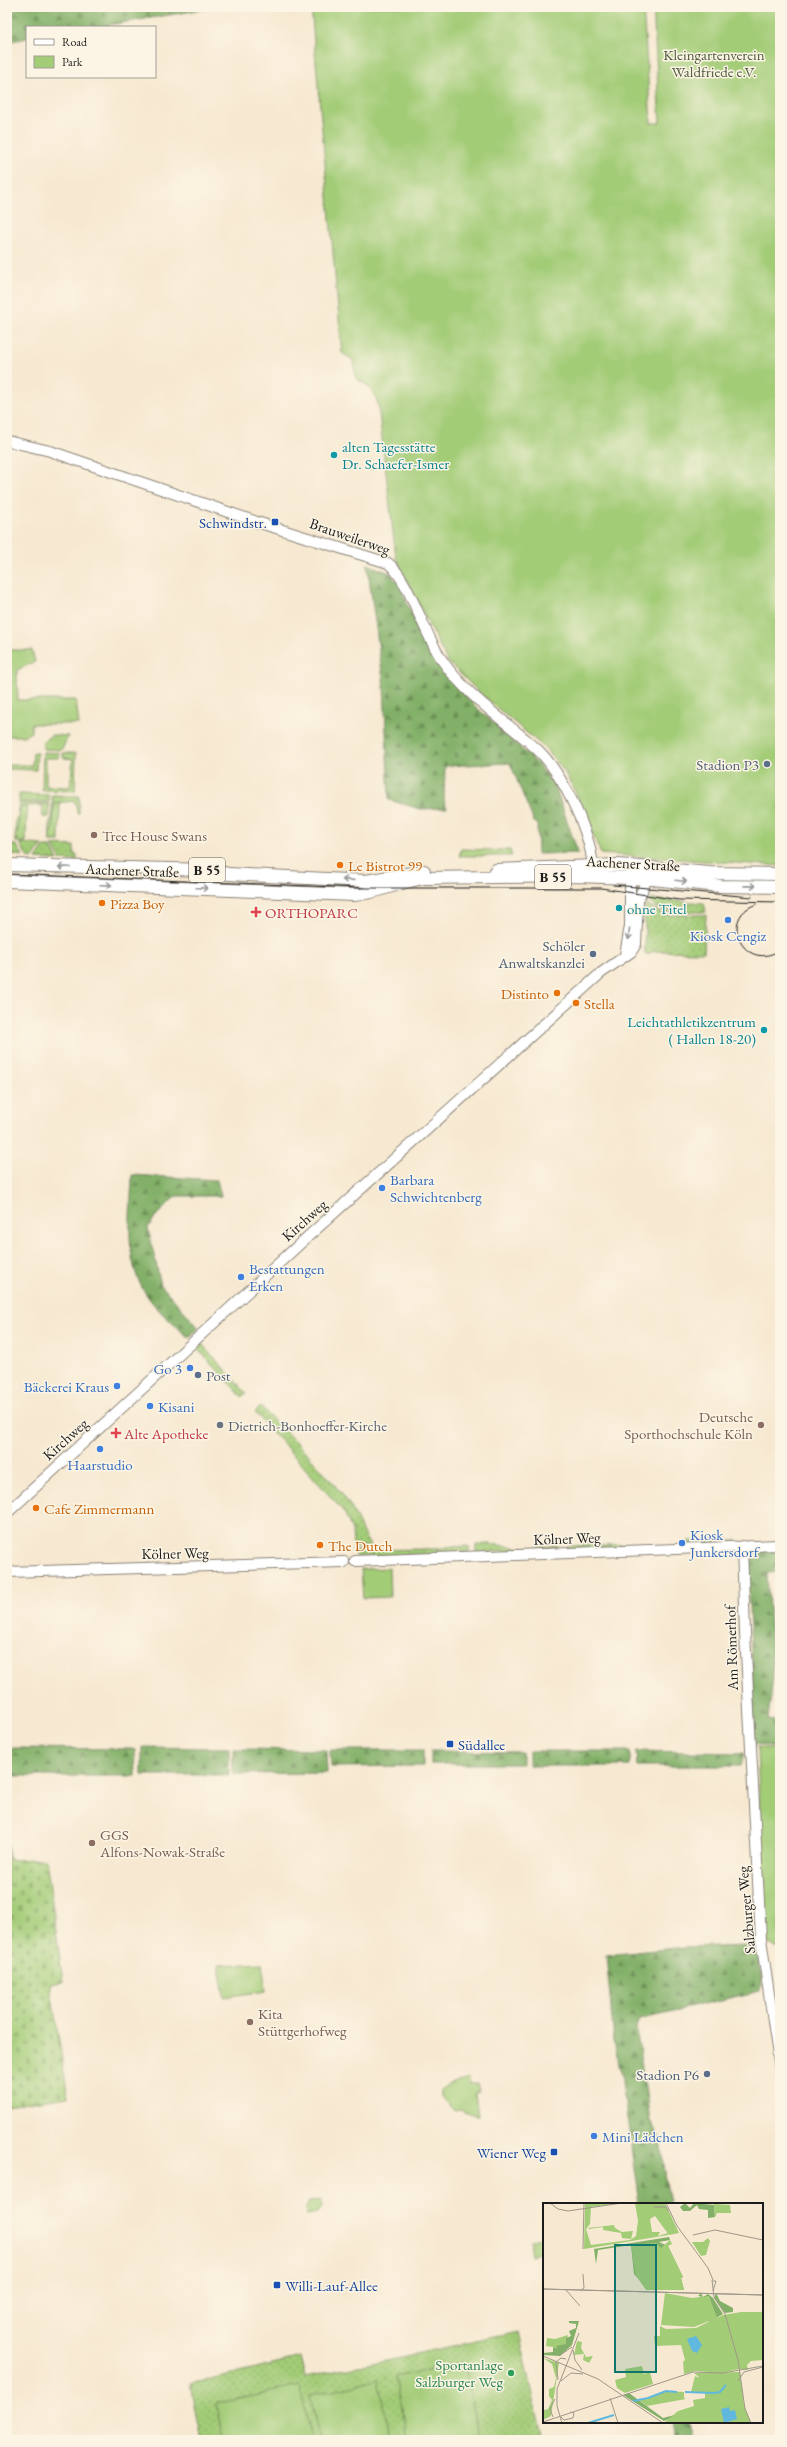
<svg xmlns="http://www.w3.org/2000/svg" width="787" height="2447" viewBox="0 0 787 2447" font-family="'EB Garamond',serif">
<defs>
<pattern id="grass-dots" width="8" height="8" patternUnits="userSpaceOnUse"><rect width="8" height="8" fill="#a3cc77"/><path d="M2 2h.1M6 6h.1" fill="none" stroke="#8caf66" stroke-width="1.8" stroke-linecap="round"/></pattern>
<pattern id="forest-firs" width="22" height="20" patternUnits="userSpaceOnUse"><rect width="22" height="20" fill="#82b068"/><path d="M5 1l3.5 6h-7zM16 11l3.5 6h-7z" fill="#6a8e55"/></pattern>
<pattern id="cemetery-stones" width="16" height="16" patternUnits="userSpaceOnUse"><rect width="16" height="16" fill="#a3cc77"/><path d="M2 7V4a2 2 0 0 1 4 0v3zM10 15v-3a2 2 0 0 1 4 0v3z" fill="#8caf66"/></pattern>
</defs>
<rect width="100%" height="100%" fill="#fcf5e5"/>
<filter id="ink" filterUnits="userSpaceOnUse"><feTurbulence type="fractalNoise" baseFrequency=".025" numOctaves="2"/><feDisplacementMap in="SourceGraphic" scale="8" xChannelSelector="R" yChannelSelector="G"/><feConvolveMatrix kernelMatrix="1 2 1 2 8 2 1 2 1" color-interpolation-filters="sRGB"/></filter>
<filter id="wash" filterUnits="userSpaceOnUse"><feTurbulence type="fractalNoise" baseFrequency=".012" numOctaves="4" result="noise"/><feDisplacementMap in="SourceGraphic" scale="16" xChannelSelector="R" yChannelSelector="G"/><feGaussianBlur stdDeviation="0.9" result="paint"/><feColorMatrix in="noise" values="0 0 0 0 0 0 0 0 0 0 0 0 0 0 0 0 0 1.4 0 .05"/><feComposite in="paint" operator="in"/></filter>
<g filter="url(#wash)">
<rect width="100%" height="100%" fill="#f7e9d1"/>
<path fill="url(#grass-dots)" stroke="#60744a" d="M19,794L49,795V802H19Z
M52,795L79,796V813H77L75,801L54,803L53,831H50V841V820H52Z
M19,803L49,804V817H43L42,805L20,807L17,842L15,841L16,819H18Z
M20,843L42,845L33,858L27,857Z
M10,845H17L23,856L7,854V849Z
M52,845L74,846V855H77V861L61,860Z
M44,847H51L58,860L36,859Z
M651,899L704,903L706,912H665L648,902Z
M645,904L665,915H706L704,952L653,951L649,955L645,953Z
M201,1343L246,1393L242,1397L198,1349Z
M260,1407C291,1436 322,1467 347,1501C357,1515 361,1533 371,1547L353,1546L352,1530L344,1512L255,1412Z
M737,1540L688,1546V1541Z
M489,1544L522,1548L557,1546L558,1548L476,1553V1545Z
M637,1544H649L650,1547L567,1550V1546Z
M465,1546L469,1547V1552L357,1557L353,1550L433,1549Z
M519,2332L543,2440H202L191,2384L301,2357L306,2377Z"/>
<path fill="url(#forest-firs)" stroke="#4f6642" d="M7,7H218L96,27H27V38L7,42Z
M367,564L390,573L398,583L426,646L442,671L476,707L537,763L555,786L578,853L538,854L537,823L534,822L510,763L445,766L444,800L447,808L420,809L389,800L384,686Z
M132,1175L217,1180L221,1196H176L155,1217L148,1228L161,1285L199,1328L189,1338C174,1324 157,1311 146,1294C123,1260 131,1214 132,1175Z
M758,1549H780V1572L767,1573L773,1676L768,1720L780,1722V1747L755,1744L747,1558H757Z
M142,1747L229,1748V1775H142Z
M7,1748L132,1749L135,1750L136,1776H7Z
M233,1749L326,1750L327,1773L233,1774Z
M330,1750H423V1766L331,1767Z
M431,1751L522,1752V1764H431Z
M529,1751H630V1766H529Z
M636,1751L744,1753L741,1766H637Z
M749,1945C763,1951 762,1979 760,1991L639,2019L636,2027L650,2121L661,2140L667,2188L670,2201L668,2204H639L621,2074L614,2041L606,1955L686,1947Z
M671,2422H689L693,2440H674Z"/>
<path fill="url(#cemetery-stones)" stroke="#60744a" d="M7,1824L9,1860L46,1859L63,1982L50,1984L68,2097L7,2106Z"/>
<path fill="#a3cc77" stroke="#60744a" d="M311,7H643L651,123H660L653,7H780V866L601,854L576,793L564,771L546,749L483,696L447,661L396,558L378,404C373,390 369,385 356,379L353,360L342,353Z
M7,650H32L35,662L17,670L18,700H76L79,724H31V732L24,736H7Z
M52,735L68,736L62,750L43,749V741Z
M43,752L60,753L59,758H46V786L70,787L73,759L63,758V753H76L75,791L42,790Z
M33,753H37L36,770L7,769V765H32Z
M54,803H60L59,841H50V831H53Z
M20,807H27L26,842H17Z
M461,849L493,850L497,852V850H510L512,856H459Z
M389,1568L390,1597L363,1598L361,1569Z
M757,1747L780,1749V1947H775L765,1941Z
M262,1963L266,1991L224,1997L219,1965Z
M469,2078L470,2085L477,2084L479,2092L475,2093L478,2115H475L474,2113L463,2112L462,2110L455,2111L440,2097V2090L447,2085Z
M321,2201V2207L317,2213L307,2215L306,2208L309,2202Z
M544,2238V2252L531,2255L529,2240Z
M464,2362L480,2440H409L395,2377Z
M378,2380L391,2440H320L310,2395Z
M300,2386L312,2440H223L216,2404Z"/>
</g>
<g filter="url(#ink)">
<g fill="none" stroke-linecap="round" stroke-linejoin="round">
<defs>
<path id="secondary" d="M7,441L50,451L260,523L388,563C410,580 424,636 444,663C469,698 507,722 539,751C557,769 570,795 580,818C587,836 593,853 593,873
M625,955L630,926V884L631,878L636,875
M7,1513L303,1241L601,973L631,952L636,944L638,901L647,878
M742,1546L745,1633L761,1939L780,2069
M355,1561L780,1545
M7,1572L344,1562"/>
<path id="primary" d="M7,865L210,870L229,874L366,881L424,871
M496,870L618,865L709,873L780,874
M7,881L354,895C379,893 400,881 424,878L578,876L652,879L720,886L780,887"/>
</defs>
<use href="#secondary" stroke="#8a8276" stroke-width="12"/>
<use href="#primary" stroke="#8a8276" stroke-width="14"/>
<use href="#secondary" stroke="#fff" stroke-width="10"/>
<use href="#primary" stroke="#fff" stroke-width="12"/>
<path stroke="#1c1c1c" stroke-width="1" d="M7,874L361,888H601L679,900L780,902
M613,885L752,897
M757,904C717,916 743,974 780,950"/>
</g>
<defs><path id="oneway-shaft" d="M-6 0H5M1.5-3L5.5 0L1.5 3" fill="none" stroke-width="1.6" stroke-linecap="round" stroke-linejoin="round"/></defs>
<g stroke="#999">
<use href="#oneway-shaft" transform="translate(64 867) rotate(-178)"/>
<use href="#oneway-shaft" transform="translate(348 880) rotate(-176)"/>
<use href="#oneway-shaft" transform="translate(681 881) rotate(7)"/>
<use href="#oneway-shaft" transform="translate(106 885) rotate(2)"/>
<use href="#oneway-shaft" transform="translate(750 886) rotate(1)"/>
<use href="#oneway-shaft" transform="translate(202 888) rotate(2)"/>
<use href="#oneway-shaft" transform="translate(629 934) rotate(95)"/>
</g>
</g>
<g fill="#0f9aa8" stroke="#fcf5e5" stroke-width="1.5">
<circle cx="334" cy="455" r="4"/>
<circle cx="619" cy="908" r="4"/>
<circle cx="764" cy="1030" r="4"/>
</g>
<g fill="#1a4fb4" stroke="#fcf5e5" stroke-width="1.5">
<rect x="271" y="518" width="8" height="8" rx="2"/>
<rect x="446" y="1740" width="8" height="8" rx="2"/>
<rect x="550" y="2148" width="8" height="8" rx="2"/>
<rect x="273" y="2281" width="8" height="8" rx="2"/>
</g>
<g fill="#5c6f8a" stroke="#fcf5e5" stroke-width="1.5">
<circle cx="767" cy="764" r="4"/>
<circle cx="593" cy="954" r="4"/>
<circle cx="198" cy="1375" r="4"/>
<circle cx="707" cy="2074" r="4"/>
</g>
<g fill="#8d6e63" stroke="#fcf5e5" stroke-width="1.5">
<circle cx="94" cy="835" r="4"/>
<circle cx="761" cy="1425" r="4"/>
<circle cx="92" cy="1843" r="4"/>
<circle cx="250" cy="2022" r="4"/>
</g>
<g fill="#e8710a" stroke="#fcf5e5" stroke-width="1.5">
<circle cx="340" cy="865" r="4"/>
<circle cx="102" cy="903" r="4"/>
<circle cx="557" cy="993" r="4"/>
<circle cx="576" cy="1003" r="4"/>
<circle cx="36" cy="1508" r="4"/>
<circle cx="320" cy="1545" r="4"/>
</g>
<g fill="#e0444e" stroke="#fcf5e5" stroke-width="1.5">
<path d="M254 906h4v4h4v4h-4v4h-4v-4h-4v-4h4z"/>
<path d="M114 1427h4v4h4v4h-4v4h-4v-4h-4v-4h4z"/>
</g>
<g fill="#3f7fe0" stroke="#fcf5e5" stroke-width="1.5">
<circle cx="728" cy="920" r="4"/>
<circle cx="382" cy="1188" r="4"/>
<circle cx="241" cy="1277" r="4"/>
<circle cx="190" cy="1368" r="4"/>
<circle cx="117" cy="1386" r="4"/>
<circle cx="150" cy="1406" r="4"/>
<circle cx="100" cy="1449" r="4"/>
<circle cx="682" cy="1543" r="4"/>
<circle cx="594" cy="2136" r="4"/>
</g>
<circle fill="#6b7280" stroke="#fcf5e5" stroke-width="1.5" cx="220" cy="1425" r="4"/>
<circle fill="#2e9e5b" stroke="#fcf5e5" stroke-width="1.5" cx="511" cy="2373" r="4"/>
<g text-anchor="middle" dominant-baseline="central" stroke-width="3" stroke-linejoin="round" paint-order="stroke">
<g fill="#fcf5e5" stroke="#5f5d58" stroke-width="1">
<rect x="189" y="858" width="36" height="24" rx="3"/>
<rect x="535" y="865" width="36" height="24" rx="3"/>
</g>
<g font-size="14" font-weight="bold" fill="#1c1c1c">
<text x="207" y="870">B 55</text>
<text x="553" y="877">B 55</text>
</g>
<g font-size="15" fill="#4b5a3c" stroke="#fcf5e5">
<text x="714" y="54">Kleingartenverein<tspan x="714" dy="17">Waldfriede e.V.</tspan></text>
</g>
<g font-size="15" fill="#0d838f" stroke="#fcf5e5" text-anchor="start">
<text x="342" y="446">alten Tagesstätte<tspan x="342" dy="17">Dr. Schaefer-Ismer</tspan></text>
<text x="627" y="908">ohne Titel</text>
<text x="756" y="1021" text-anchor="end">Leichtathletikzentrum<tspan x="756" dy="17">( Hallen 18-20)</tspan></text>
</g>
<g font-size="15" fill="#164399" stroke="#fcf5e5" text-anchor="end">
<text x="267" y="522">Schwindstr.</text>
<text x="458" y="1744" text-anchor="start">Südallee</text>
<text x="546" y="2152">Wiener Weg</text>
<text x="285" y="2285" text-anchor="start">Willi-Lauf-Allee</text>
</g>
<g font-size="15" fill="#1c1c1c" stroke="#fcf5e5">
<text transform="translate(350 536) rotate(19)">Brauweilerweg</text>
<text transform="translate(633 863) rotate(3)">Aachener Straße</text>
<text transform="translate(132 870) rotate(2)">Aachener Straße</text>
<text transform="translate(304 1220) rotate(-42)">Kirchweg</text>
<text transform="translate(65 1439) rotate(-42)">Kirchweg</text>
<text transform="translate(567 1538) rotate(-2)">Kölner Weg</text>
<text transform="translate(175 1553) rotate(-1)">Kölner Weg</text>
<text transform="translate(731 1648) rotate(-92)">Am Römerhof</text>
<text transform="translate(746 1910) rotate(-95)">Salzburger Weg</text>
</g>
<g font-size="15" fill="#4e5e75" stroke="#fcf5e5" text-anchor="end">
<text x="759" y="764">Stadion P3</text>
<text x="585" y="945">Schöler<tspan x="585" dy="17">Anwaltskanzlei</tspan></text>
<text x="206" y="1375" text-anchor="start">Post</text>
<text x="699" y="2074">Stadion P6</text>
</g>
<g font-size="15" fill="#785e54" stroke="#fcf5e5" text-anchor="start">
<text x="102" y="835">Tree House Swans</text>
<text x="753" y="1416" text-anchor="end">Deutsche<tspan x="753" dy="17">Sporthochschule Köln</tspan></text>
<text x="100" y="1834">GGS<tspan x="100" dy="17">Alfons-Nowak-Straße</tspan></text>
<text x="258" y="2013">Kita<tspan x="258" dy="17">Stüttgerhofweg</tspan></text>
</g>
<g font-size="15" fill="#c56008" stroke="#fcf5e5" text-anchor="start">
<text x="348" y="865">Le Bistrot 99</text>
<text x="110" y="903">Pizza Boy</text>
<text x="549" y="993" text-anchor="end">Distinto</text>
<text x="584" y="1003">Stella</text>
<text x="44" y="1508">Cafe Zimmermann</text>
<text x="328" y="1545">The Dutch</text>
</g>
<g font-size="15" fill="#be3a42" stroke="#fcf5e5" text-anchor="start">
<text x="265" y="912">ORTHOPARC</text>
<text x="124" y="1433">Alte Apotheke</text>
</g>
<g font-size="15" fill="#366cbe" stroke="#fcf5e5" text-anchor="start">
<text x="728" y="935" text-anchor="middle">Kiosk Cengiz</text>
<text x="390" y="1179">Barbara<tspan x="390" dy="17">Schwichtenberg</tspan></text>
<text x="249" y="1268">Bestattungen<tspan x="249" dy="17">Erken</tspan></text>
<text x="182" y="1368" text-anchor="end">Go 3</text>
<text x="109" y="1386" text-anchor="end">Bäckerei Kraus</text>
<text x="158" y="1406">Kisani</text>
<text x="100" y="1464" text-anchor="middle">Haarstudio</text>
<text x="690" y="1534">Kiosk<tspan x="690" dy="17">Junkersdorf</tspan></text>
<text x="602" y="2136">Mini Lädchen</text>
</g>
<g font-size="15" fill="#5b616d" stroke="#fcf5e5" text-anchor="start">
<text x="228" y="1425">Dietrich-Bonhoeffer-Kirche</text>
</g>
<g font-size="15" fill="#27864d" stroke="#fcf5e5" text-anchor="end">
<text x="503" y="2364">Sportanlage<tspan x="503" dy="17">Salzburger Weg</tspan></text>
</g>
</g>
<g transform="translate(543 2203)">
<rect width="220" height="220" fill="#f7e9d1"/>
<path d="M71,22L72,25L79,29L90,28L88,36L79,35L78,30L60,27V24L46,26L45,25ZM25,132L23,141L14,146L11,145L10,149V144L3,143L4,135L12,136ZM34,138L39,139L38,145L43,154L50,153L46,160L40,157L41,151L31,152ZM0,155L16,160L8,213L0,217L1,207L5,206L9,197L6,193V186L11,184L13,175L9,161ZM99,163L101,171L107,169L110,181L82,190L74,185L72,177L83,174L82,166ZM152,173L162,177V189H148ZM121,188L141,189V195L143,196L104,203L96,197L105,196Z" fill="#a3cc77"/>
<path d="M142,0L147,5L151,0L171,2L172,14L165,15V7L156,6L154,2L147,8H140L137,4ZM126,34L127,37L116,39L125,43L140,74L138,75L141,87L102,83L91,71L88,42L55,47L53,61L51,46ZM158,90L160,94L165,91L170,95L180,111L166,119L160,94L155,93ZM173,90L177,98L190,105V109L182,110L171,95ZM26,118H36L29,142L17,153L0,152V150L10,149V145H15L13,143L23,141V135L28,133L26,128L33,125V121L26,120ZM86,190L120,215L147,208L121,218L80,192Z" fill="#82b068"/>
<path d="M42,0H77L48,4L47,21L43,26L48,42L87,37L93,33L95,18L92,0H122L136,30L126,32L112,13L107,16L109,29H117L115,33L125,30V32L41,46ZM171,1L187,2L188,10H174L172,14ZM165,35L167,38L163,52L158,53L149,39H160ZM127,37L129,41L125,43L140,74L138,75L141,87H103L92,71L88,42L113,40L118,45ZM122,90L149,95L166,93L174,115L151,124L118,122ZM198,109H220V157L208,158L204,162L205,167L196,166L179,170L152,168L141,171L140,159L142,157L138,142L112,143L111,133H117V123L123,126L153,125L180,112ZM197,169L201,202L208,220H121L135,208L151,203L150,197L162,195V185H156V174L151,170Z" fill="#a3cc77"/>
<path d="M153,133L159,142L154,150L149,148L144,136ZM186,204L187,208L192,207L194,216L181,220L178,206Z" fill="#61b8de"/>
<path fill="none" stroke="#61b8de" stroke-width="2" d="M142,189L171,190L177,189L183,182M90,198L105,195L123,188L134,189M45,220L71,212"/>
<path fill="none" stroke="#9f9789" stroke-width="1" d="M7,0L15,6L25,8L79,0M123,0L134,23L165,65L170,77M111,4H123L125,8M150,32L172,27L220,37M40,46L41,0M169,77L171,94L182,111L195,157L202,206L208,220M169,78H173L170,88M0,86L220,92M0,86L220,92M23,87L37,103M38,87L41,85L40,71M30,147L32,157L39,167M0,153L55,176L120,220M16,153L29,144M15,177L13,159L18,155L23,156M18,178L28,170L40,171M195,178L201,169L220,164M67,195L75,220M10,214L7,206L12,196M18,214L21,217L30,215L31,210L27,209M0,219L150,169L180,170L220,163M19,220L14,203V186L36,130"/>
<path fill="#0f766e" fill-opacity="0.15" stroke="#0f766e" stroke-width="2" d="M72,42H113V169H72Z"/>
<rect width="220" height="220" fill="none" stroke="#1c1c1c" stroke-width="2"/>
</g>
<rect width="787" height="2447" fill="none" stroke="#fcf5e5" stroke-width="24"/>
<rect x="26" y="26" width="130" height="52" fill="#fcf5e5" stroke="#a29e95"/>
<rect x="34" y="39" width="20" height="6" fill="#ffffff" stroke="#a29e95"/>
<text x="62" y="46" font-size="12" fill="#1c1c1c">Road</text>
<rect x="34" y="56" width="20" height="12" fill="#a3cc77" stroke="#a29e95"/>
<text x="62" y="66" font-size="12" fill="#1c1c1c">Park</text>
</svg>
